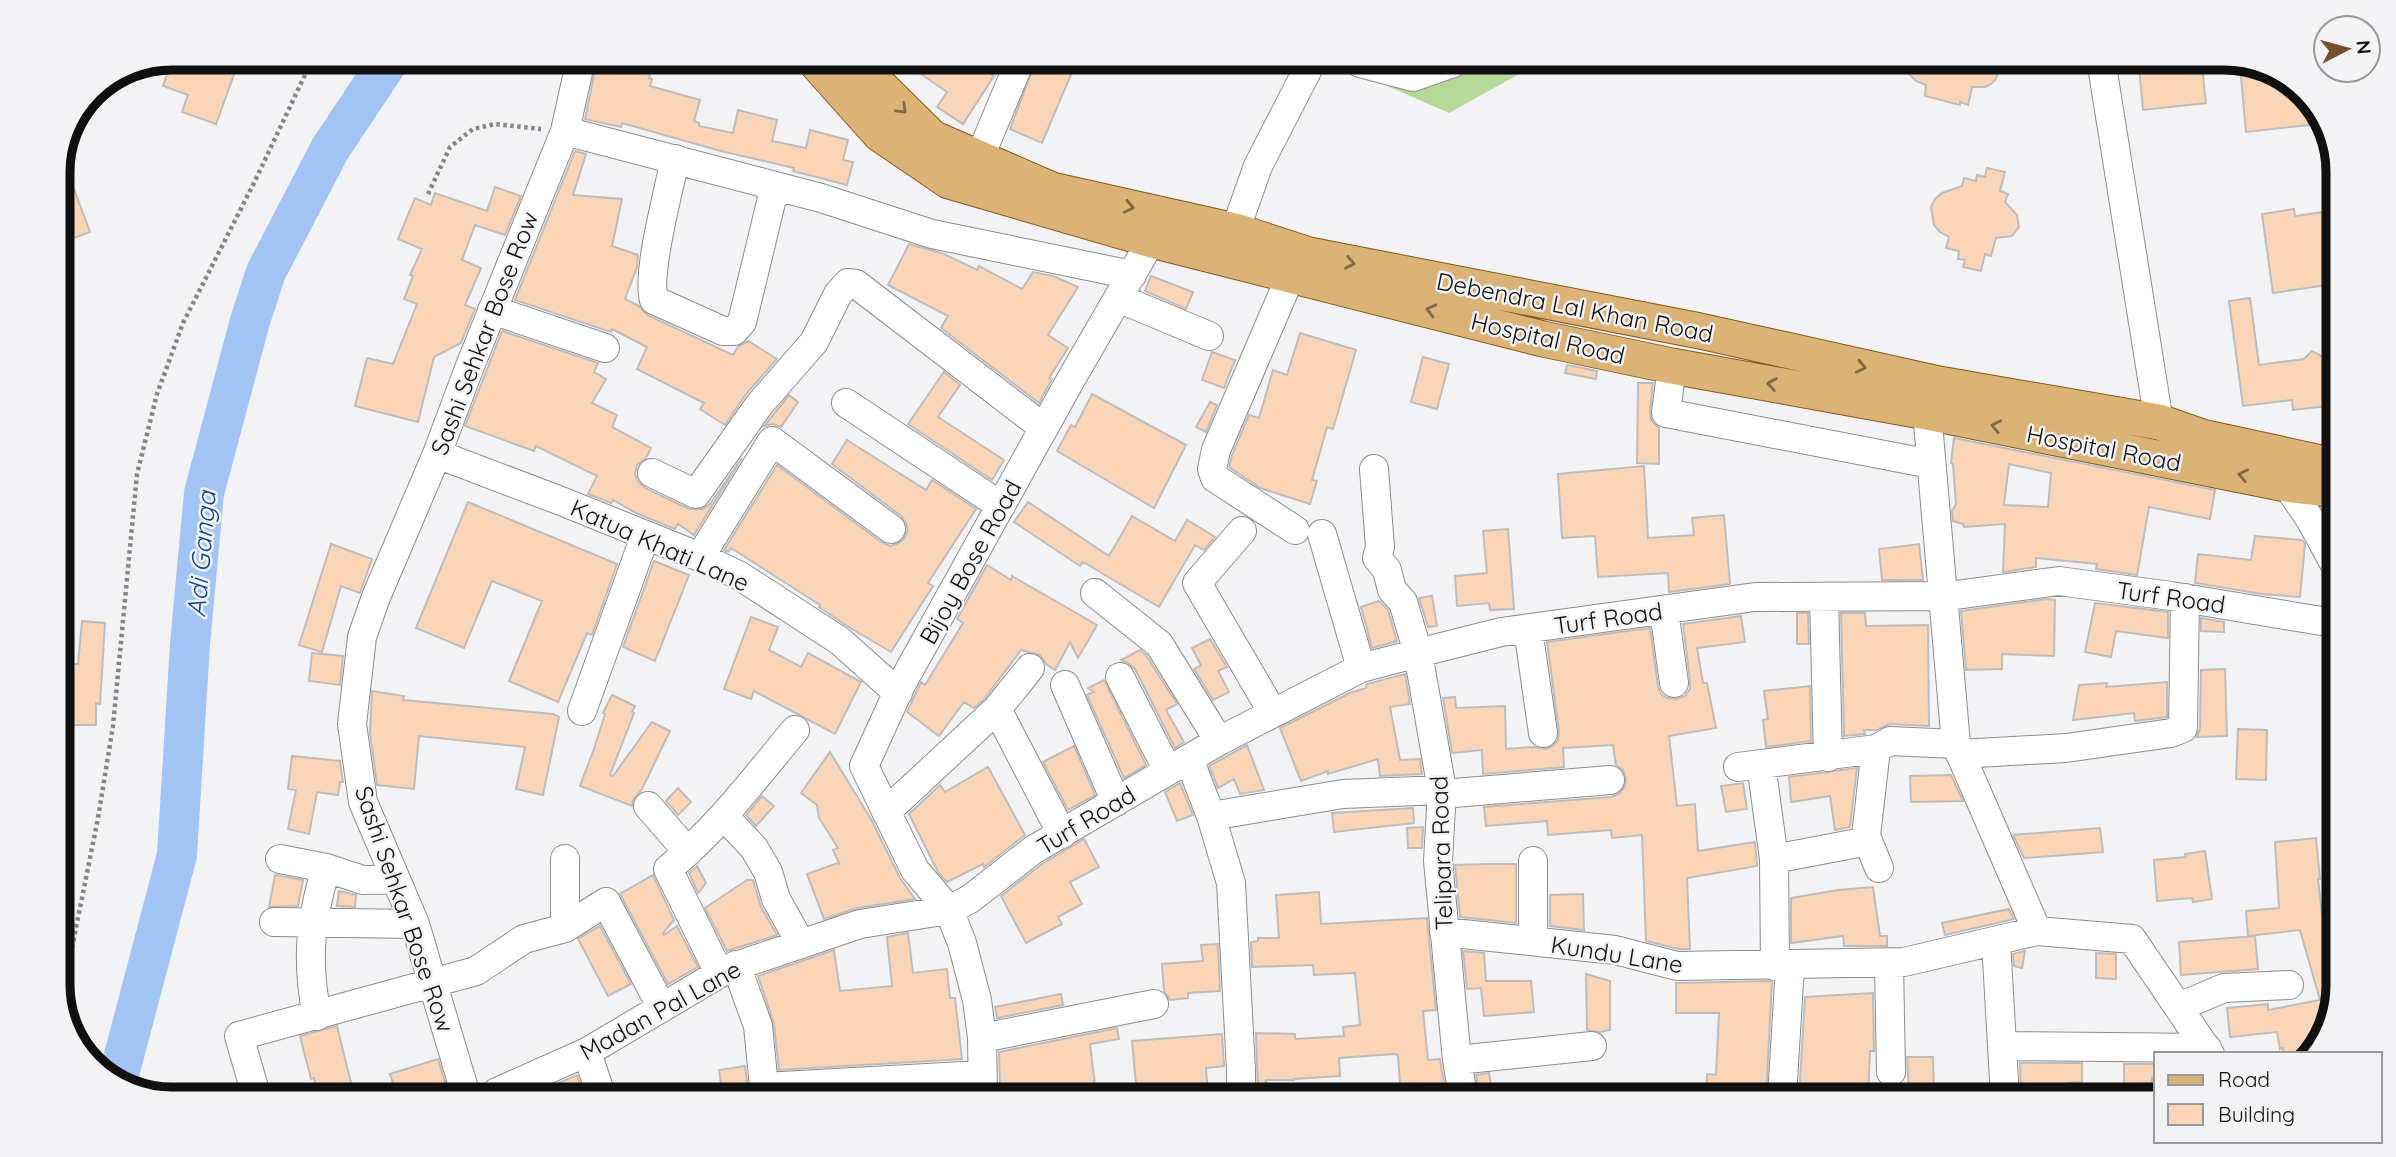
<svg xmlns="http://www.w3.org/2000/svg" width="2396" height="1157" viewBox="0 0 2396 1157" font-family="Quicksand,sans-serif">
<rect width="100%" height="100%" fill="#f3f3f5"/>
<path fill="#b6d899" d="M1335,63L1537,64L1449,113Z"/>
<g fill="none" stroke-linecap="round" stroke-linejoin="round">
<path stroke="#a3c5f6" stroke-width="40" d="M117,1082L177,855L190,644L204,493L250,321L266,272L330,149L390,59"/>
</g>
<path fill="#fbd5b7" stroke="#bfbdbc" stroke-width="2" fill-rule="evenodd" d="M202,58H240L216,124L182,112L188,95L163,86L172,60L198,70Z
M597,60H643L652,62L649,78L652,79L650,86L700,100L694,121L699,123V126L733,133L738,110L777,120L772,141L806,148L810,130L848,140L843,160L853,162L847,185L793,171L794,168L721,151L622,123L621,127L585,119Z
M902,61H972L994,76L963,124L937,107L947,92Z
M1036,61H1048L1072,72L1042,143L1010,129Z
M1900,65H2000L1996,79L1991,84L1985,87H1972L1968,105L1960,102V105L1925,96L1926,85L1916,81Z
M2139,66H2202L2206,103L2143,110Z
M2240,66L2268,67L2306,97L2309,125L2246,132Z
M575,151L586,154L573,195L622,199L612,246L638,255L637,267L625,299L639,306L647,315L733,355L738,347L748,341L777,359L746,394L725,425L700,409L704,403L637,369L647,347L612,329L611,332L515,300Z
M62,157L90,232L58,244V165Z
M1987,168L2005,172L2000,191L2008,194L2005,202L2017,215L2019,227L2012,236L1996,238L1991,256L1985,254L1981,271L1963,267L1965,260L1958,259L1959,251L1946,248L1949,237L1940,232L1934,225L1931,207L1935,199L1942,193L1962,186L1964,178L1976,181L1977,175L1985,177Z
M495,187L521,196L505,235L475,225L462,260L481,268L465,305L475,309L461,343L434,357L418,422L355,406L367,358L393,364L417,304L404,299L413,276L410,275L422,249L398,239L415,198L431,205L435,193L487,211Z
M2294,209L2295,216L2324,212L2326,232L2331,231L2334,254L2324,255L2328,285L2273,293L2262,214Z
M909,244L944,254L977,270L979,266L1022,289L1033,272L1053,276L1078,287L1048,335L1068,348L1049,378L1052,379L1039,403L941,328L948,316L888,285Z
M1151,276L1193,292L1186,309L1145,291Z
M2250,298L2259,365L2304,359L2312,351L2323,357L2336,355V405L2293,410L2292,400L2243,406L2229,301Z
M502,331L598,363L594,372L606,379L592,403L617,415L612,427L651,448L646,458L637,465L635,474L638,482L645,488L689,509H703L710,504L742,458L694,535L678,524L675,529L636,513L613,500L611,503L588,494L597,476L536,446L534,451L465,426Z
M1300,333L1356,350L1333,429L1327,427L1312,480L1317,481L1310,504L1260,488L1229,467L1232,455L1249,415L1259,418L1273,370L1287,375Z
M1212,352L1235,360L1224,388L1202,380Z
M1423,357L1449,364L1437,409L1411,402Z
M1567,365L1597,371L1596,379L1565,373Z
M944,372L960,385L938,417L1004,460L992,480L908,424Z
M1638,383H1653L1650,412L1651,420L1659,428V464L1637,463Z
M1092,394L1186,445L1154,508L1057,451L1071,425L1075,427Z
M789,395L798,402L781,427L773,424L764,426Z
M1210,402L1217,405L1206,432L1196,427Z
M1954,438L2215,490L2210,519L2149,507L2137,575L2096,569L2097,564L2036,558V567L2003,572L2005,524L1964,527L1963,524L1953,521L1952,511L1956,504L1953,464L1951,463ZM2009,464L2051,473L2048,507L2004,505Z
M847,440L926,490L932,480L976,509L928,583L933,586L891,652L847,626L819,607L820,605L731,548L728,552L724,550L777,465L881,542L890,546L897,544L904,539L908,530L906,523L901,516L832,464Z
M1644,466L1648,538L1694,535L1692,518L1724,515L1730,584L1669,592L1668,573L1598,577L1595,536L1562,538L1558,474Z
M468,502L617,564L592,635L587,633L558,702L509,681L542,601L492,581L464,648L416,628Z
M1028,502L1109,556L1132,516L1175,541L1187,520L1215,537L1204,550L1195,545L1159,607L1083,562L1080,566L1014,522Z
M1508,529L1514,609L1490,610L1489,603L1457,606L1455,576L1487,573L1483,531Z
M2255,536L2302,540L2305,544L2300,597L2262,594L2195,583L2198,554L2251,560Z
M331,544L372,559L360,593L341,586L322,652L299,645Z
M1919,544L1923,580H1882L1879,549Z
M654,561L689,575L655,661L623,647Z
M987,565L1011,580L1012,576L1097,625L1078,658L1070,642L1055,670L1046,664L1040,655L1021,650L985,698L974,708L964,702L939,736L907,712L921,682L925,685L963,623L957,619Z
M1432,596L1437,626L1428,627L1419,598Z
M2047,599L2055,600L2054,656L2002,654V669L1966,670L1961,611Z
M1379,601L1388,610L1397,641L1372,648L1361,607Z
M2095,603L2168,612V638L2116,631L2111,657L2085,652Z
M1797,613H1808L1809,644H1797Z
M1841,613H1865L1866,626L1928,625L1929,726L1890,724L1876,730H1864L1865,734L1844,736Z
M1741,616L1745,642L1697,648L1703,683H1707L1716,728L1669,736L1677,806L1695,804L1698,851L1755,842L1757,866L1687,878L1690,949H1679L1646,941L1642,835L1612,838L1611,830L1548,835L1547,821L1486,826L1484,807L1611,797L1619,794L1625,786L1626,778L1623,770L1616,765L1613,745L1563,748L1564,767L1483,774L1482,750L1452,753L1443,698L1455,697L1456,708L1505,706L1506,749L1534,747L1546,749L1553,746L1558,740L1559,731L1547,642L1650,628L1658,686L1661,694L1667,698L1676,699L1685,696L1690,689V681L1683,624Z
M751,617L778,627L769,650L801,667L808,653L861,682L835,734L754,691L751,699L724,689Z
M2201,618L2224,622V632L2201,631Z
M82,621L105,623L100,704L96,703V725H73V664H78Z
M1210,639L1227,667L1218,671L1229,692L1213,700L1194,669L1201,665L1192,648Z
M1140,650L1146,655L1177,704L1166,710L1184,742L1175,748L1135,669L1128,663L1121,660Z
M312,653L343,656L340,685L309,681Z
M2225,669L2227,736L2197,737L2200,728L2201,670Z
M1405,674L1410,704L1390,707L1400,760L1420,759L1422,774L1380,776L1378,759L1328,774V771L1301,781L1280,728L1350,693L1366,688L1367,684Z
M1104,680L1146,765L1124,778L1087,695L1094,692L1088,688Z
M2167,682V717L2135,721L2134,713L2073,720L2079,685L2107,683L2106,687Z
M1810,686L1811,741L1766,747L1763,720L1768,719L1764,691Z
M372,691L404,696L403,700L553,714L559,717L543,795L516,789L525,747L419,736L414,789L377,785L370,733Z
M612,695L635,706L632,712L634,713L610,775L613,776L652,722L670,731L642,789L633,800L632,806L580,786L594,749L605,714L603,713Z
M2238,729L2267,730L2266,780L2236,779Z
M1247,745L1264,790L1240,794L1234,779L1218,788L1209,766Z
M1074,746L1095,795L1068,810L1043,762Z
M830,752L872,821L900,878L915,899L857,908L824,919L807,874L838,863L840,865L833,850L838,848L819,818L817,805L801,793Z
M292,756L340,761L343,782H340L338,795L317,792L309,834L288,829L296,790L288,789Z
M988,767L1025,835L984,867L983,864L947,882L938,872L909,814L940,785L945,792Z
M1857,768L1850,827L1835,830L1830,796L1791,802L1789,777Z
M1951,775L1963,801L1911,802L1910,776Z
M1180,783L1193,815L1177,821L1165,792Z
M1743,783L1747,809L1726,812L1721,786Z
M678,788L691,802L678,815L666,801Z
M762,796L774,806L756,826L746,815Z
M1413,808L1414,823L1334,832L1332,813Z
M1423,827L1422,848H1408L1407,828Z
M2100,828L2103,852L2024,858L2013,835Z
M2316,838L2320,879H2318L2324,934L2330,954L2329,1029L2309,1054H2283V1048L2280,1049L2277,1032L2230,1037L2227,1008L2268,1004V1010L2320,1000L2300,930L2248,936L2246,911L2279,908L2275,842Z
M1084,839L1099,867L1070,882L1082,904L1058,917L1062,924L1026,943L1001,896L1042,864Z
M2205,851L2212,899L2193,902L2192,898L2157,901L2154,860L2186,857L2185,854Z
M1491,864H1516V923L1460,917L1455,865Z
M697,866L706,883L698,893L689,873Z
M275,875L303,880L298,906L269,907Z
M653,875L674,920L663,933L664,935L677,926L698,967L668,984L620,894Z
M747,880H753L761,907L777,935L727,951L705,908Z
M1873,887L1880,936H1887V946H1844L1843,936L1791,943V898L1838,890Z
M339,891L356,895L355,907L337,906Z
M1319,892L1321,924L1427,918L1436,1010L1423,1011L1428,1060L1440,1059L1446,1096H1417L1416,1083L1400,1084L1398,1055L1394,1054L1339,1058L1340,1076L1294,1079V1080H1266V1095H1258L1256,1033L1295,1034V1039L1344,1036L1343,1027L1360,1025L1355,973L1314,975L1313,965L1252,967L1251,942L1258,941V938H1279L1276,895Z
M1583,894L1584,930L1550,926V895Z
M2009,909L2014,919L1945,935L1942,923Z
M600,926L631,984L608,996L578,939Z
M908,933L913,973L947,969L950,998H955L962,1059L779,1070L774,1024L758,976L834,950L840,991L892,986L887,937Z
M2255,936L2258,969L2181,975L2179,942Z
M1218,944L1220,991L1188,993V998L1170,1000L1164,991L1162,964L1203,961L1201,945Z
M1463,951L1484,953L1486,981H1531L1534,1012L1484,1016L1481,988L1467,989Z
M2025,951L2022,968L2014,966L2013,954Z
M2096,953L2116,954V979L2096,978Z
M1586,974L1610,981V1030L1600,1032L1587,1030Z
M1769,981L1772,982L1766,1097H1706L1707,1074L1716,1075L1719,1013H1676V983Z
M1873,993L1874,1051H1870L1868,1098L1799,1097L1805,997Z
M1061,994L1063,1005L997,1018L995,1007Z
M337,1026L353,1091H317L314,1078L311,1079L300,1036Z
M1117,1028L1119,1039L1090,1044L1096,1094H1056V1086L1024,1090V1085L1000,1088L999,1052Z
M1222,1034L1224,1066L1206,1068L1208,1095H1137L1132,1041Z
M1907,1057H1933L1934,1092L1909,1093Z
M438,1059L448,1092H396L390,1074Z
M2020,1063H2082V1082L2067,1083V1099L2021,1098Z
M2124,1064H2156V1078H2152V1083L2124,1084Z
M745,1066L747,1082L745,1086H741L742,1093H722L719,1070Z
M1489,1073L1492,1093L1479,1096L1476,1075Z
M577,1075L583,1092H538Z"/>
<g fill="none" stroke-linecap="round" stroke-linejoin="round">
<defs>
<path id="minor" d="M1360,63L1413,77L1453,63
M2102,66L2159,422
M565,131L581,59
M675,159C669,190 646,274 654,300L723,331H734L742,322L775,186
M979,159L1020,61
M1235,231L1258,166L1311,63
M1291,275L1216,450L1212,469L1215,478L1295,530
M1118,298L1209,336
M492,310L605,348
M1672,366L1666,413L1931,464
M846,403L1001,506
M1927,412L1956,744L2037,931
M437,454L561,501L700,557L740,576L840,641L898,693
M1374,469L1380,547L1377,558L1387,570L1392,590L1403,602L1418,653L1442,790L1438,861L1457,1060L1463,1096
M2288,471L2286,484L2310,519L2334,563
M652,473L696,494L759,405L814,342L838,294L848,283L856,284L1044,428
M1242,531L1197,583L1273,713
M1322,534L1361,668
M700,557L772,441L891,529
M1095,593L1159,644L1219,741
M1824,597L1828,757
M1664,610L1674,683
M1528,629L1543,733
M1120,677L1168,771
M1065,685L1116,802
M997,709L1062,834
M582,711L645,536
M1960,754L2066,748L2171,733L2183,728L2185,598
M1189,759L1211,816L1231,883L1241,1070V1095
M1761,764L1774,859L1775,966
M1738,767L1876,749
M1442,794L1610,780
M648,806L688,852
M886,812L997,709L1030,668
M724,816L754,848L768,872L776,899L801,944
M1211,816L1343,794L1442,790
M280,859L326,868L363,880L394,879
M565,859V928L606,902L662,1008
M1774,859L1868,841
M1533,861V941
M1879,868L1866,836L1876,749L1890,741L1956,744
M274,922L415,924
M1444,932L1615,950L1677,966L1904,962L2037,931L2132,939L2210,1054
M1996,941L2005,1098
M1889,963L1891,1072
M736,965L758,1026L764,1087
M719,973L668,869C717,829 755,778 795,730
M2179,1007L2224,988L2289,985
M317,1016C306,960 310,922 326,868
M982,1038L1154,1004
M2002,1046L2207,1048
M587,1052L600,1092
M1457,1060L1592,1046
M255,1091L239,1036L476,971L524,939L565,928
M465,1092L415,924L363,802L352,724L362,637L376,597L437,454L470,366L565,131L821,198L932,234L1132,275
M497,1092L587,1052L727,969L860,924L949,910L970,899L1033,850L1219,741L1361,668L1418,653L1501,632L1755,597L1949,596L2059,581L2171,596L2333,623
M759,1093L764,1087L981,1075
M983,1094L982,1038L977,1000L962,943L949,910L915,870L864,766L901,685L1070,381L1162,222
M1782,1097L1790,966"/>
<path id="major" d="M814,60L880,134L949,181L1152,240L1543,339L1672,366L1927,412L2286,484L2335,490
M854,61L932,138L1052,190L1235,231L1309,255L1700,331L1939,384L2159,422L2202,437L2335,466"/>
</defs>
<use href="#minor" stroke="#8c8c8e" stroke-width="30"/>
<use href="#major" stroke="#865919" stroke-width="37"/>
<path stroke="#858587" stroke-width="4.5" stroke-dasharray="3.5 3.5" stroke-linecap="butt" d="M428,194L450,147L473,129L495,124L541,129
M61,1003L98,818L113,726L137,474L157,394L183,323L253,185L313,58"/>
<use href="#minor" stroke="#fff" stroke-width="28"/>
<use href="#major" stroke="#dcb377" stroke-width="35"/>
</g>
<defs><path id="oneway-chevron" d="M-2-3.5L2.5 0L-2 3.5" fill="none" stroke-width="1.6" stroke-linecap="round" stroke-linejoin="round" transform="scale(1.75)"/></defs>
<g stroke="#806a49">
<use href="#oneway-chevron" transform="translate(902 109) rotate(44)"/>
<use href="#oneway-chevron" transform="translate(1129 207) rotate(13)"/>
<use href="#oneway-chevron" transform="translate(1350 263) rotate(11)"/>
<use href="#oneway-chevron" transform="translate(1431 310) rotate(-166)"/>
<use href="#oneway-chevron" transform="translate(1861 367) rotate(13)"/>
<use href="#oneway-chevron" transform="translate(1772 384) rotate(-170)"/>
<use href="#oneway-chevron" transform="translate(1996 426) rotate(-169)"/>
<use href="#oneway-chevron" transform="translate(2243 475) rotate(-169)"/>
</g>
<g text-anchor="middle" dominant-baseline="central" stroke-width="5" stroke-linejoin="round" paint-order="stroke">
<g font-size="24" fill="#101011" stroke="#f3f3f5">
<text transform="translate(1575 307) rotate(11)">Debendra Lal Khan Road</text>
<text transform="translate(484 333) rotate(-69)">Sashi Sehkar Bose Row</text>
<text transform="translate(1548 338) rotate(13)">Hospital Road</text>
<text transform="translate(2104 448) rotate(11)">Hospital Road</text>
<text transform="translate(660 545) rotate(24)">Katua Khati Lane</text>
<text transform="translate(970 562) rotate(-61)">Bijoy Bose Road</text>
<text transform="translate(2171 597) rotate(8)">Turf Road</text>
<text transform="translate(1608 618) rotate(-8)">Turf Road</text>
<text transform="translate(1086 820) rotate(-31)">Turf Road</text>
<text transform="translate(1441 853) rotate(-92)">Telipara Road</text>
<text transform="translate(405 909) rotate(71)">Sashi Sehkar Bose Row</text>
<text transform="translate(1617 954) rotate(9)">Kundu Lane</text>
<text transform="translate(660 1010) rotate(-29)">Madan Pal Lane</text>
</g>
<g font-size="26" font-style="italic" fill="#0e458b" stroke="#f3f3f5">
<text transform="translate(201 554) rotate(-85)">Adi Ganga</text>
</g>
</g>
<path d="M0 0H2396V1157H0ZM172 70H2224A102 102 0 0 1 2326 172V985A102 102 0 0 1 2224 1087H172A102 102 0 0 1 70 985V172A102 102 0 0 1 172 70Z" fill="#f3f3f5" fill-rule="evenodd"/>
<path fill="none" stroke="#101011" stroke-width="9" d="M172 70H2224A102 102 0 0 1 2326 172V985A102 102 0 0 1 2224 1087H172A102 102 0 0 1 70 985V172A102 102 0 0 1 172 70Z"/>
<rect x="2154" y="1052" width="228" height="91" fill="#f3f3f5" stroke="#98989a" stroke-width="2"/>
<rect x="2168" y="1075" width="35" height="10" fill="#dcb377" stroke="#98989a" stroke-width="2"/>
<text x="2218" y="1087" font-size="21" fill="#101011">Road</text>
<rect x="2168" y="1104" width="35" height="21" fill="#fbd5b7" stroke="#98989a" stroke-width="2"/>
<text x="2218" y="1122" font-size="21" fill="#101011">Building</text>
<g transform="translate(2347 49) rotate(84)"><circle r="33" fill="#f3f3f5" stroke="#98989a" stroke-width="2"/>
<path d="M0-5L12 26L0 18L-12 26Z" fill="#744f2b"/>
<text y="-10" font-size="19" font-weight="bold" text-anchor="middle" fill="#101011">N</text>
</g>
</svg>
